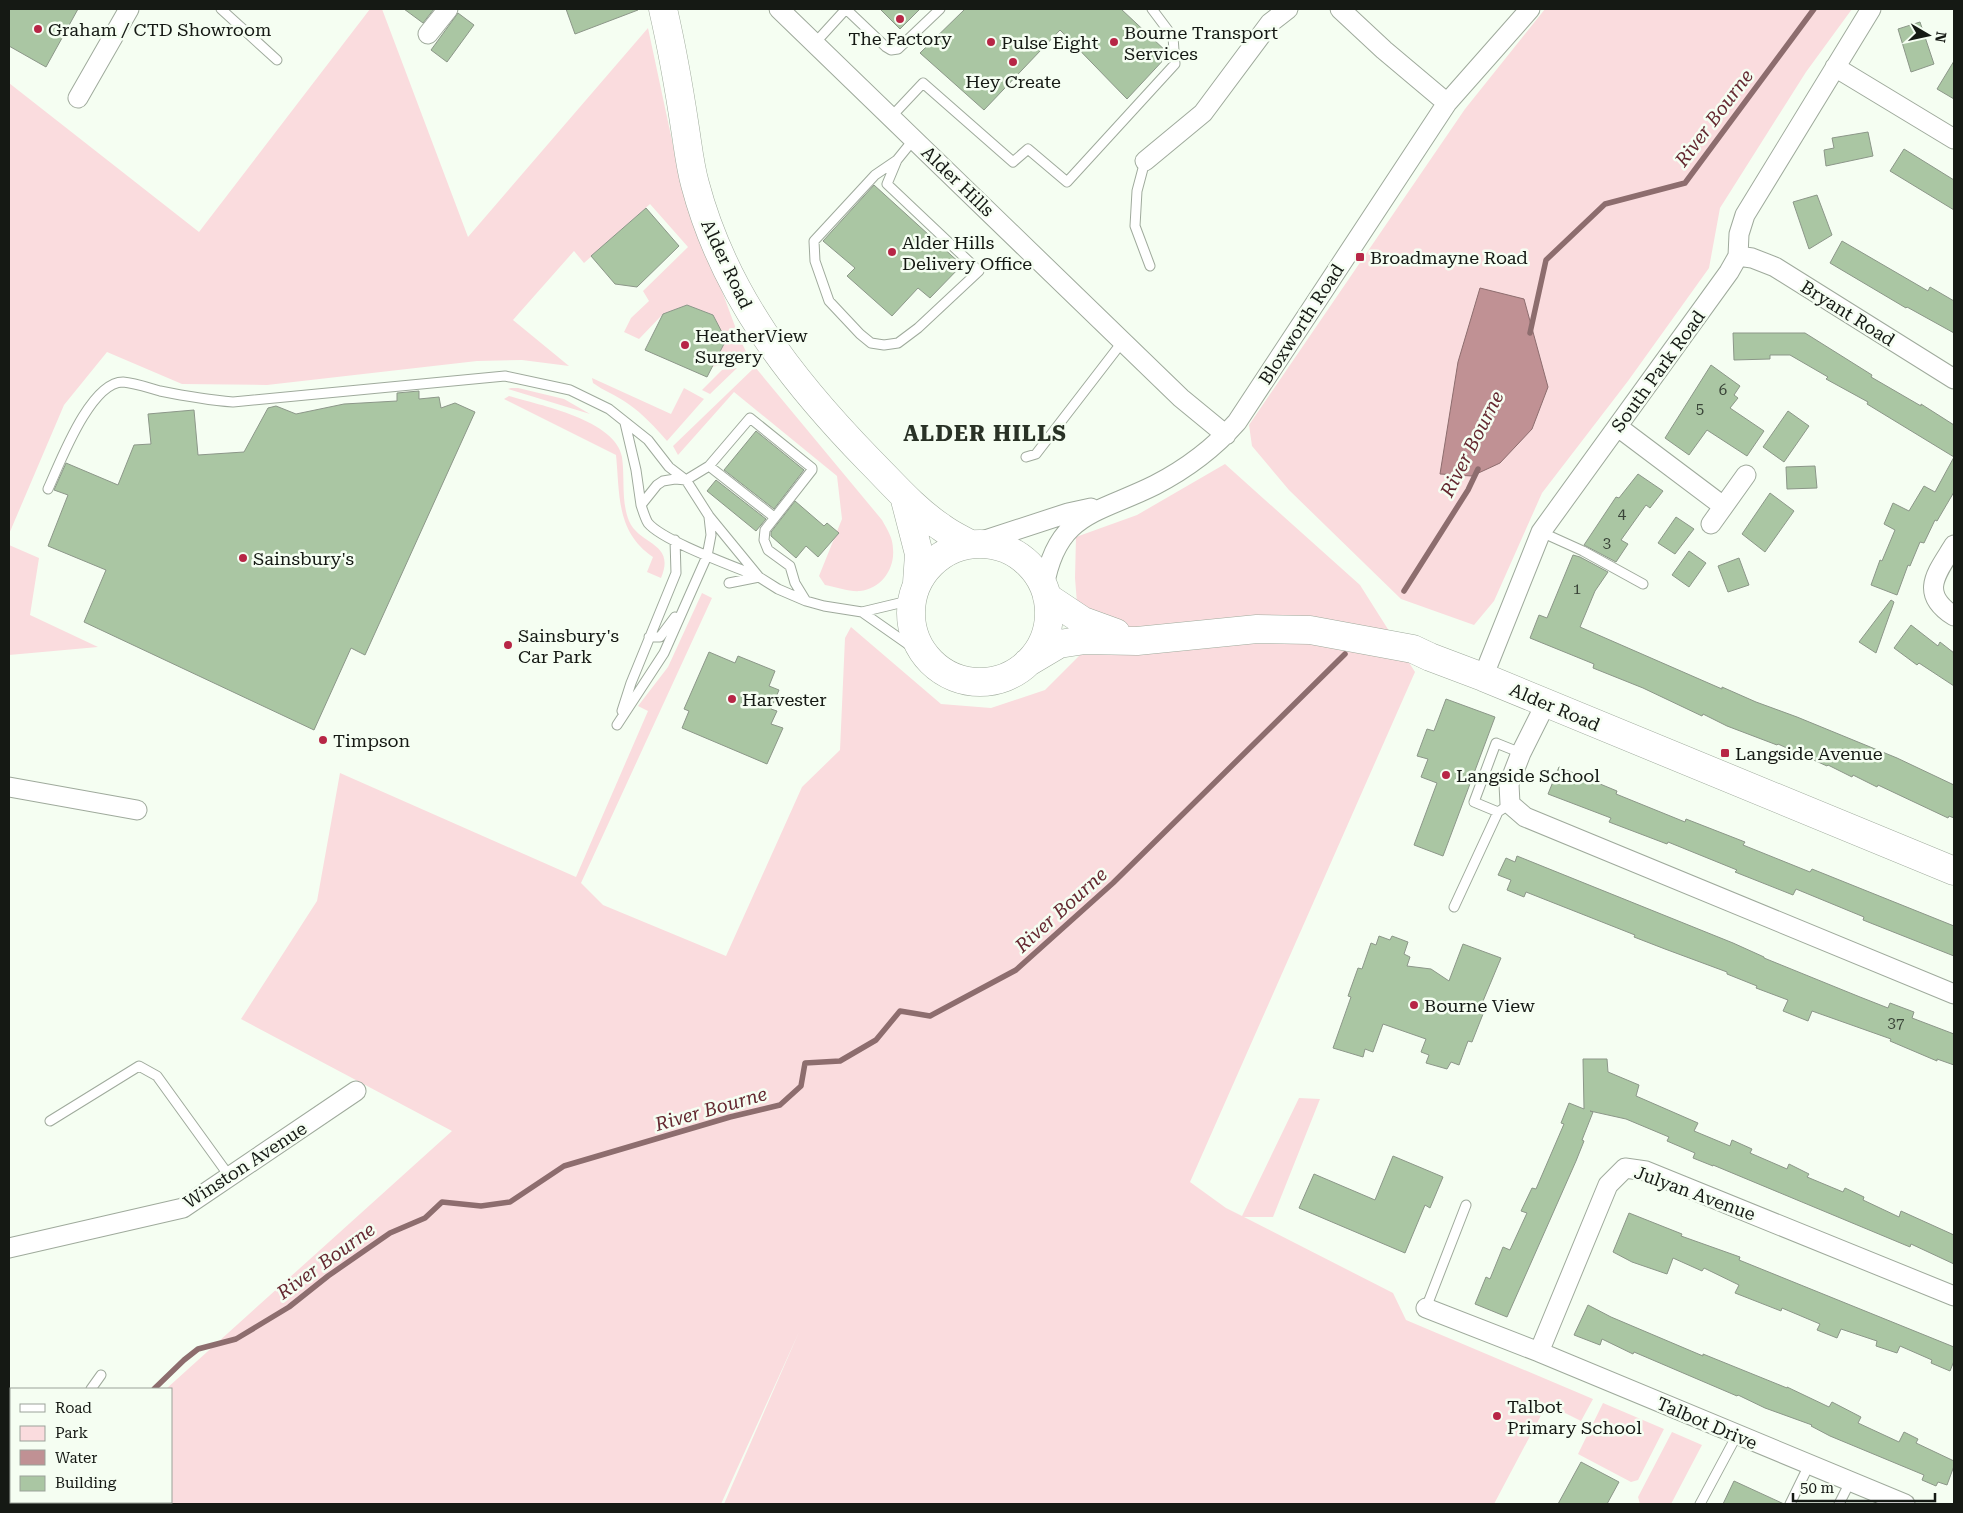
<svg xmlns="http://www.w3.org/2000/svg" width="1963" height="1513" viewBox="0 0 1963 1513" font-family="'Roboto Serif',serif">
<rect width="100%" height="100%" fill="#f5fef2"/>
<path fill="#fadcde" d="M370,9H382L468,237L648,28L680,178L739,337L749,358C739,364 724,364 712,367L726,340L713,315L687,305L663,314L639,339L624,332L631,318L649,301L643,291L688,247L650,204L584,263L574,251L513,320L569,366L522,360L477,361L267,385L182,384L107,352L64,405L9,534V83L199,232Z
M1545,9H1852L1806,72L1720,208L1709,268L1628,381L1542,493L1494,601L1474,625L1401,599L1289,490L1252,446L1249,425L1465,109Z
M755,367L882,520C887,529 893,538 893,549C895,569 881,589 860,591C850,592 836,587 825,585L819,576L842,519L837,476L734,392L678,455L673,446Z
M737,368L710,394L702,390L722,370Z
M592,378L671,414L684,388L704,399L667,441C655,427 643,414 627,403C616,395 604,391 593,383Z
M511,388H518L564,399L590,414L508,389Z
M509,396C539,405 616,420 622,457C625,478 621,501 629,521C640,546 676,542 661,578L647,572L653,557C616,532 620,495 616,455L504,399Z
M1225,464L1360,585L1415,672L1190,1182L1226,1208L1242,1216L1299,1098L1320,1099L1273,1217H1244L1393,1293L1406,1320L1593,1399L1581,1421L1547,1404L1494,1504H724L799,1332L721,1504H44L47,1502H171V1389H166L452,1131L241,1019L317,901L340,773L576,877L648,711L638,706L668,667L702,593L712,598L581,883L603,905L726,956L802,787L840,750L845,638L851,627L941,704L991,708L1045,690L1081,654L1075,578L1076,537L1137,515Z
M9,545L39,558L30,615L98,647L9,655Z
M1603,1403L1664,1429L1638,1480L1631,1482L1578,1454Z
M1672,1432L1702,1445L1671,1504H1640L1638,1497Z"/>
<path fill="#c09194" stroke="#8d6d6e" d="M1480,288L1524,299L1548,387L1532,429L1500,463L1472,476L1440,474L1458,362Z"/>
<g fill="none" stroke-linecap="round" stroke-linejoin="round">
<path stroke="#8d6d6e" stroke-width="5.5" d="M1530,333L1546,260L1605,204L1685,183L1814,9
M1404,591L1468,490L1478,469
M154,1389L184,1360L198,1349L236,1339L289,1307L328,1276L390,1233L425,1218L442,1202L481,1206L510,1202L564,1166L730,1117L780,1105L801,1086L805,1063L840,1061L876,1040L900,1011L930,1016L1016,970L1113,883L1345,654
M100,1504V1502"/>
</g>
<path fill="#aac6a3" stroke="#8c9789" d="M9,9H78L46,67L9,46Z
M404,9H434L423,23Z
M566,9H638V10L575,34Z
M880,9H920L900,29Z
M965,9H1121L1168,53V55L1127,99L1060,30L984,110L920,53Z
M458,13L474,25L447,62L431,50Z
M1920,22L1934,64L1911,72L1898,29Z
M1954,61V99L1937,89Z
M1868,132L1873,156L1826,166L1824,150L1834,148L1832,138Z
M1904,149L1954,180V210L1890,171Z
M874,185L962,265L930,298L918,288L892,316L847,276L855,268L823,241Z
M1817,195L1832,235L1809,249L1793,202Z
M646,208L679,246L637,287L615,284L591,256Z
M1842,241L1928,291L1930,287L1954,301V333L1907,307L1906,308L1830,263Z
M687,305L713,315L726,340L707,377L645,350L663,314Z
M1733,333H1805L1872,375L1871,377L1921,406V404L1954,425V457L1867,404L1868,402L1826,379L1828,377L1790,355H1770V359L1734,360Z
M1711,365L1740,386L1734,395L1738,398L1730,408L1764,431L1747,456L1707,430L1689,455L1665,438Z
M419,391V399L439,397L441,408L455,403L475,412L365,655L351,648L314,730L84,622L106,570L48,546L68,495L54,490L66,463L118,485L134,445L151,444L148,414L194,410L198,455L244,452L268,408L276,406L296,414L344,404L397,401V393Z
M1788,411L1809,426L1784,462L1763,447Z
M756,431L804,470L774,509L724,470Z
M1954,457V492L1937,521L1935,520L1924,543L1920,542L1910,566L1908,565L1897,595L1871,585L1880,560L1882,561L1895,530L1884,524L1893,503L1909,511L1924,486L1935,492Z
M1815,466L1817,488L1787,489L1786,467Z
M1638,474L1663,491L1650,508L1646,505L1621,540L1628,544L1616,562L1584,545L1616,497L1619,498Z
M716,480L766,519L756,531L707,491Z
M1770,493L1794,511L1765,552L1742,534Z
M795,501L824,526L827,523L839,533L818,557L806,546L796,558L771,536V532Z
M1676,517L1694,529L1675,554L1658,543Z
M1689,551L1706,563L1689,587L1672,575Z
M1573,555L1580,557L1608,572L1595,591L1580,627L1722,689V687L1756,702L1797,717L1897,758L1954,785V818L1949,816L1948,818L1878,785L1877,787L1853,775L1852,777L1828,765L1827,766L1778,744L1777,745L1727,726L1703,714L1702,716L1643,688L1593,668L1594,664L1530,638L1539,615L1547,618Z
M1739,558L1749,585L1728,592L1718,566Z
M1891,600L1894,602L1876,653L1859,642Z
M1911,625L1938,646L1940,642L1954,653V686L1919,663L1917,665L1894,648Z
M709,652L735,663L738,656L775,671L769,686L779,690L771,709L777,711L771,724L783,728L767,764L682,728L689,711L684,709Z
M1446,699L1495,717L1443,856L1414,845L1437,783L1421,777L1428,759L1417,756L1427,729L1434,731Z
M1559,767L1617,791L1616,794L1685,822L1686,819L1745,842L1743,845L1810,872L1812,869L1954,926V956L1863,920L1864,917L1796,889L1793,895L1735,872L1737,870L1668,842L1667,844L1609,822L1611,818L1548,794Z
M1517,856L1733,943L1764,957V958L1860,997L1888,1008L1890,1003L1914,1012L1912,1018L1954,1034V1065L1937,1059V1061L1890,1041L1891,1039L1812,1011L1808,1021L1783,1011L1788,1000L1756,988L1757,986L1727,974V972L1665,949L1634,937L1635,935L1526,892L1524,897L1507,890L1511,880L1498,875L1506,858L1515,862Z
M1379,936L1390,940L1392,936L1408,942L1404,954L1410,957L1407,966L1431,969L1449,981L1463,944L1501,958L1478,1013L1483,1014L1472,1042L1468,1041L1459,1065L1451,1062L1447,1069L1426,1063L1429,1055L1421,1052L1426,1039L1383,1024L1373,1052L1365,1049L1363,1057L1333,1048L1351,997L1348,996L1358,968L1362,969L1371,943L1376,945Z
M1583,1059H1607L1608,1072L1639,1085L1636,1096L1698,1123L1694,1131L1730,1146L1732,1140L1752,1149L1750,1153L1787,1169L1789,1164L1809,1174L1807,1177L1843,1192L1845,1188L1864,1197L1863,1200L1899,1217L1901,1211L1954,1235V1264L1911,1244L1910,1247L1713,1165V1166L1693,1158L1695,1153L1667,1141L1669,1137L1626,1119L1590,1111L1593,1112L1582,1140L1584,1141L1576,1161L1507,1317L1475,1304L1486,1277L1490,1279L1503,1247L1510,1250L1527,1213L1521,1211L1532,1188L1536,1189L1564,1124L1561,1123L1569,1103L1584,1109Z
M1393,1156L1443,1177L1430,1208L1425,1205L1405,1253L1299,1208L1314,1174L1375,1200Z
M1629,1213L1682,1234L1681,1236L1740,1257L1739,1260L1954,1347V1361L1950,1371L1931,1363L1932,1360L1900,1346L1897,1353L1876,1346L1877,1341L1841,1329L1837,1338L1817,1330L1820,1324L1782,1308L1781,1311L1735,1293L1739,1285L1704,1268L1702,1271L1673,1258L1667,1274L1632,1262L1613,1252Z
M1588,1305L1611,1317L1703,1356V1354L1787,1388V1387L1829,1407L1832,1402L1861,1417L1858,1423L1899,1442L1904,1432L1918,1439L1916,1443L1954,1461V1466L1947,1485L1938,1482L1936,1486L1922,1480L1924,1475L1830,1436L1811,1426L1812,1425L1765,1408L1738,1395L1737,1396L1634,1352L1633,1354L1602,1339L1600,1345L1574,1335Z
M1581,1462L1619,1482L1607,1504H1558Z
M1734,1481L1784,1504H1723Z"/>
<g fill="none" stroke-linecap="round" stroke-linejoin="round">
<defs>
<path id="service" d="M221,9L277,60
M815,43L846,9L886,47L891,50L898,49L940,9
M891,117L923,83L1013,162L1028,149L1067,182L1175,64L1173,37L1152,9
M897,160L887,184L979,271L918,328L898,343L884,345L871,343L860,334L829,301L815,261L814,241L875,175L897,160L914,139
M1145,161L1137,191L1135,226L1150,266
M625,423L636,470L641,505
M1026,457L1036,454L1123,341
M709,466L774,517
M48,489C60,463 90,382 123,382C135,383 149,388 160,391C185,396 208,400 233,402L505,376L570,390L609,409L648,440L669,467L686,480L709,516L759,577
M1541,532L1583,551L1643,584
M757,576C733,566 663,541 648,523C645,518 643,511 641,505L657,485L663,481L675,479L686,480L709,466L750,418L812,468V470L765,530L764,540L768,550L790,566L795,583L806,601
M729,583L759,577L778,589L806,601L824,606L862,612L912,600
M862,612L929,659
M649,637H660L675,617
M622,711L631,683L676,573L675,540
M617,725L664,653L707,556L711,535L709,517
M1498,812L1474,802L1496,743L1521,753
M1454,907L1498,812L1510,804
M50,1121L139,1066L157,1076L230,1177
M1426,1308L1466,1205
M91,1389L101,1375
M9,1485L11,1483
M1700,1504L1737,1435
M1790,1504L1809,1465
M1839,1504L1850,1482"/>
<path id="minor" d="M779,9L1181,398L1226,435
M1340,9L1384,50L1447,103
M428,34L448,9
M1835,67L1954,139
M78,98L129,9
M1145,161L1203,113L1270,23L1288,9
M1738,256L1752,258L1775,267L1954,379
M1618,427L1723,506
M1711,524L1746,475
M976,543L1068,513L1091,508
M1954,545C1937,573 1918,593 1954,616
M1044,587C1057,512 1097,514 1155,485C1186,469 1214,448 1237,422L1447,103L1530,9
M1483,677L1541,532L1729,272L1738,256L1739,234L1745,215L1871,9
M1546,703L1521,753L1509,784L1510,804L1525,817L1954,994
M9,787L137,810
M9,1248L183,1208L356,1091
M1426,1308L1539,1352L1905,1504
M1539,1352L1608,1185L1625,1168L1646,1171L1954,1296"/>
<path id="primary" d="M663,9C672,48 679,88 685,128C688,147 690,166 695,184C724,294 791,380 869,460C892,483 914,509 941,527C950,534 961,539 970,544
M904,496L919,554L917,583
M911 613a69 69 0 1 1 138 0a69 69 0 1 1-138 0Z
M1047,597L1083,621L1116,633
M1027,663L1059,644L1085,640L1137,641L1257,629L1310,630L1413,649L1430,657L1483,677L1954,871"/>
</defs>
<use href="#service" stroke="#9faa9c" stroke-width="11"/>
<use href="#minor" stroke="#9faa9c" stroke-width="21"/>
<use href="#primary" stroke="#9faa9c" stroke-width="29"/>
<use href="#service" stroke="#fff" stroke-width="9"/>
<use href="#minor" stroke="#fff" stroke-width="19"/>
<use href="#primary" stroke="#fff" stroke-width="28"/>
</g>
<g fill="#b72646" stroke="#f5fef2" stroke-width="2">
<circle cx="900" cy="19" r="5"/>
<circle cx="38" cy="29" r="5"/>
<circle cx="991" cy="42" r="5"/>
<circle cx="1114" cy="42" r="5"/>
<circle cx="1013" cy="62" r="5"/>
<circle cx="892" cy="252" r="5"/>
<rect x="1355" y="252" width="10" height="10" rx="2.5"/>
<circle cx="685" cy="345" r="5"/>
<circle cx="243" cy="558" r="5"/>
<circle cx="508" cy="645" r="5"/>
<circle cx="732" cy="699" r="5"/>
<circle cx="323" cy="740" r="5"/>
<rect x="1720" y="748" width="10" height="10" rx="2.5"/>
<circle cx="1446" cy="775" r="5"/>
<circle cx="1414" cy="1005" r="5"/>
<circle cx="1497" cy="1416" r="5"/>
</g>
<g text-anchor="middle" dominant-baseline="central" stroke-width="5" stroke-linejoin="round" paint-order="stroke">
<g font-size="15" fill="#3a4438">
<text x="1723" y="390">6</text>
<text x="1700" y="409">5</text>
<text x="1622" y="514">4</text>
<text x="1607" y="543">3</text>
<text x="1577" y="589">1</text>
<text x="1896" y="1023">37</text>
</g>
<g font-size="18" fill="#151914" stroke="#f5fef2" text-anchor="start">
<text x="48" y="29">Graham / CTD Showroom</text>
<text x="1124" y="32">Bourne Transport<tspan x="1124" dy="21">Services</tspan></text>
<text x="900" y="38" text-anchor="middle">The Factory</text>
<text x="1001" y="42">Pulse Eight</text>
<text x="1013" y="81" text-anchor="middle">Hey Create</text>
<text x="902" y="242">Alder Hills<tspan x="902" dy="21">Delivery Office</tspan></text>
<text x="1370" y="257">Broadmayne Road</text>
<text x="695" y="335">HeatherView<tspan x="695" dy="21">Surgery</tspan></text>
<text x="253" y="558">Sainsbury's</text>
<text x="518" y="635">Sainsbury's<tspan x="518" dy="21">Car Park</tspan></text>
<text x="742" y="699">Harvester</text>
<text x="333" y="740">Timpson</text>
<text x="1735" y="753">Langside Avenue</text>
<text x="1456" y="775">Langside School</text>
<text x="1424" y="1005">Bourne View</text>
<text x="1507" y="1406">Talbot<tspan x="1507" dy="21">Primary School</tspan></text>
</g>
<g font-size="18" fill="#151914" stroke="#f5fef2">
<text transform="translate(958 181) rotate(44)">Alder Hills</text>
<text transform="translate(727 264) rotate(65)">Alder Road</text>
<text transform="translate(1848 313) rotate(32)">Bryant Road</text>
<text transform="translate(1301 324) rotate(-57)">Bloxworth Road</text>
<text transform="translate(1658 371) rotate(-54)">South Park Road</text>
<text transform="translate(1555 707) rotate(23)">Alder Road</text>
<text transform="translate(245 1165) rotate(-33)">Winston Avenue</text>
<text transform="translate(1695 1193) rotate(20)">Julyan Avenue</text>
<text transform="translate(1707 1423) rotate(23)">Talbot Drive</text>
</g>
<g font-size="19" font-style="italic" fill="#642830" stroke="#f5fef2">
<text transform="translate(1714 118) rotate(-53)">River Bourne</text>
<text transform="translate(1472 444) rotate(-63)">River Bourne</text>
<text transform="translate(1061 910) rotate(-42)">River Bourne</text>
<text transform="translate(711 1109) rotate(-16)">River Bourne</text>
<text transform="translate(326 1261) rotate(-36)">River Bourne</text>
</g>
<g font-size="22" font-weight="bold" letter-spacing="1" fill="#293226" stroke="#f5fef2">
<text x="985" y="433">ALDER HILLS</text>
</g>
</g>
<rect width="1963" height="1513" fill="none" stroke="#151914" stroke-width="20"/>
<rect x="10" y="1388" width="162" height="115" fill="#f5fef2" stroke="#9ba299"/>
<rect x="20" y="1404" width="25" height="8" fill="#ffffff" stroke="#9ba299"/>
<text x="55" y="1413" font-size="15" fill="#151914">Road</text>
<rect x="20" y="1426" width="25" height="15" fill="#fadcde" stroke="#9ba299"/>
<text x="55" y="1438" font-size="15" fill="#151914">Park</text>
<rect x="20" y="1450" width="25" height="15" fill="#c09194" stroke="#9ba299"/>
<text x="55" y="1463" font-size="15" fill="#151914">Water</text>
<rect x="20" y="1476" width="25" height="15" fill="#aac6a3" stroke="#9ba299"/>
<text x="55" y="1488" font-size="15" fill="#151914">Building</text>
<g transform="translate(1928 35) rotate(99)" stroke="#f5fef2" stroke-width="4" paint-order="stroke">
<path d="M0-4L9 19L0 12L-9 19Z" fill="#151914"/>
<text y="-8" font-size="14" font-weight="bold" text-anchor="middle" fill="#151914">N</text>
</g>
<path d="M1793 1493v8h142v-8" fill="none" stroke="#151914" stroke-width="2.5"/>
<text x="1800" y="1493" font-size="15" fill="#151914" stroke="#f5fef2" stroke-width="4" paint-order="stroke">50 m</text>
</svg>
